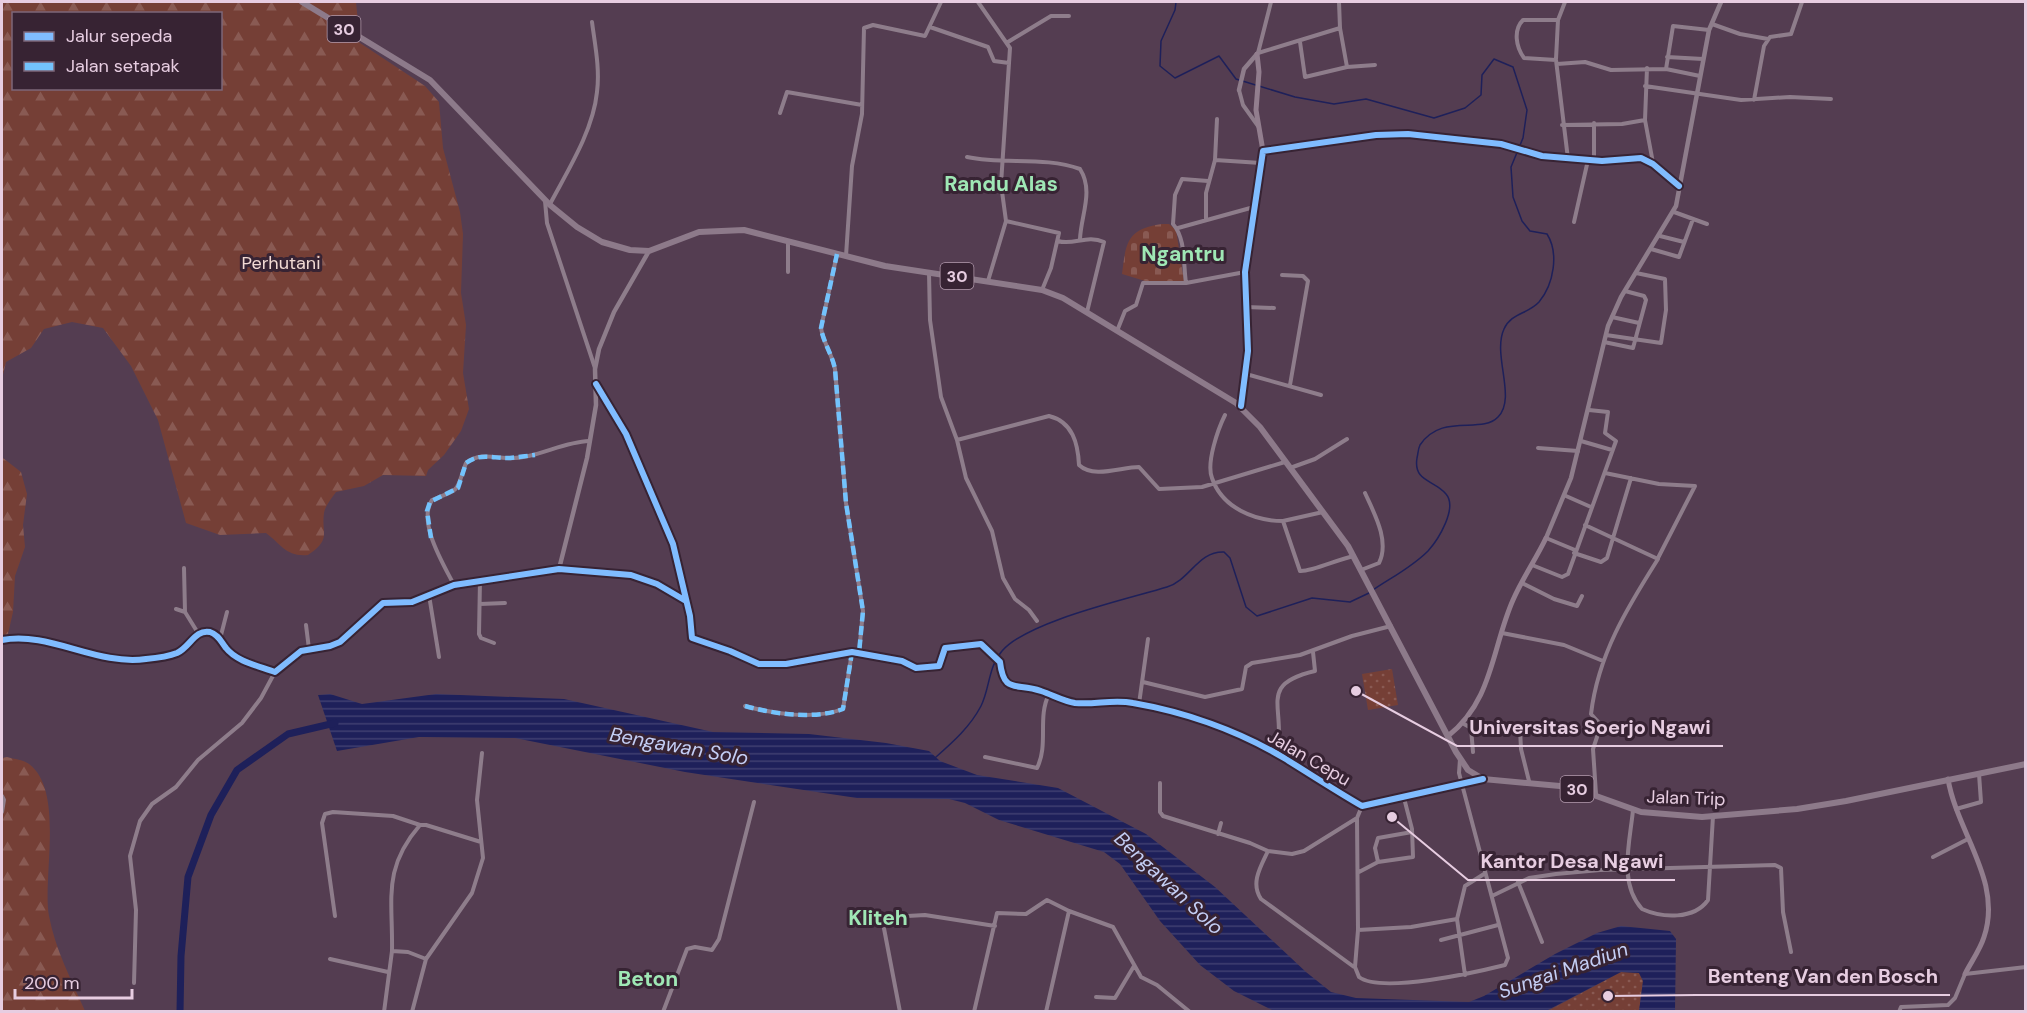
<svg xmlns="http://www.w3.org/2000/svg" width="2027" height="1013" viewBox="0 0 2027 1013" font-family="'DM Sans',sans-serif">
<defs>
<pattern id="green-dots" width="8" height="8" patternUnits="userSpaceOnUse" patternTransform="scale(1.5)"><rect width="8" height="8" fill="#753f36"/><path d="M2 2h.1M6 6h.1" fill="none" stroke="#895a53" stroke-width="1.8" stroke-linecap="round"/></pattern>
<pattern id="forest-firs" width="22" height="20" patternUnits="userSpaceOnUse" patternTransform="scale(1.5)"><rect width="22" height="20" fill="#753f36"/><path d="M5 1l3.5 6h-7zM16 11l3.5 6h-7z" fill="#895a53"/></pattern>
<pattern id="cemetery-stones" width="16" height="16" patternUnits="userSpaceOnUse" patternTransform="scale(1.5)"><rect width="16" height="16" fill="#753f36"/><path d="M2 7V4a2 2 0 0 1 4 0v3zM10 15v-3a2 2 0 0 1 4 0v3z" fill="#895a53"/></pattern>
<pattern id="water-rules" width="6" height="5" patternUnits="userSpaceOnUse" patternTransform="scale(1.5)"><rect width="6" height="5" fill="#1e205a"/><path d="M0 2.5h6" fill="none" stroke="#3f3f71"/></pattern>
</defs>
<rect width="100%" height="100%" fill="#543d51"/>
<path fill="url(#green-dots)" d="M1392,669L1398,705L1368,710L1362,674Z
M1621,972L1639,973L1643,981L1639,1011L1546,1012Z"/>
<path fill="url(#forest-firs)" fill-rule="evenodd" d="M2,2H356L358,22L351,37L425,86L439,102L443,148L460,212L463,234L461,293L466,325L463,373L469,409L461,431L444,455L428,470L426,476L383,475L364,486L336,492C332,498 325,506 324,513C321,534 332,539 308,555C286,557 281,544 266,533L220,535L186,523L158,420L131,366L103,328L72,322L44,329L31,348L6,362L2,379ZM14,14H220V88H14Z
M2,428L3,458L21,472L27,494L23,525L25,547L15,576L13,612L8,634L2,637Z
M7,757C14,759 24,760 29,764C65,791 42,878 49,916C55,949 72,981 85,1011L2,1012V758Z"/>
<path fill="url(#cemetery-stones)" d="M1162,224H1169L1176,230L1184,281H1145L1122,274C1126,242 1127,229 1162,224Z"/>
<path fill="url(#water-rules)" d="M330,694L362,704L436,694L564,699L713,732L809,734L886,743L929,751L940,761L977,775L1058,788L1146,834L1215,887L1306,972L1331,992L1356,998L1469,1002L1484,996L1555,954L1597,933L1621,926L1670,931L1676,939L1675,1011H1639L1643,981L1639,973L1621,972L1546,1011H1274L1234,991L1200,965L1160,921L1120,864L1104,852L999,820L965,803L949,799L857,798L685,772L515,738L419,737L337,751L318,695Z"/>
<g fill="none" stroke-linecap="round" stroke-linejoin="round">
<path stroke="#1e205a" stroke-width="1.5" d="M1176,2L1175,10L1161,41L1160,66L1175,78L1219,56L1236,79L1295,97L1334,104L1366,99L1434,118L1465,108L1481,95L1482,75L1494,59L1513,67L1527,110L1523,138L1511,167L1513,197L1522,221L1530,231L1547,234C1559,253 1554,284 1539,302C1528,314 1511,313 1504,329C1492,355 1517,398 1498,417C1481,435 1442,412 1420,445C1418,449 1418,454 1417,458C1413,482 1435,480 1446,494C1458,508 1438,540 1428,551C1411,568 1392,577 1373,590
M936,757C953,742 970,727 981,706C990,688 988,667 1002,651C1028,621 1128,599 1167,587C1190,580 1198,551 1224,552L1230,558L1246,607L1257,616L1312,598L1350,602L1369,593"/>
<path stroke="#1e205a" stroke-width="7" d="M180,1012L181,956L188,877L211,815L237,770L288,734L335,723"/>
<path stroke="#8e7d8b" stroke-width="4" d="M978,2L1010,48L1001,184L1006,221L988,281
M1565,2L1558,20H1523C1513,30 1516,47 1524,58L1556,60L1568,159
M1712,24L1740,34L1768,39
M930,27L988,47L994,61L1009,63
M1008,42L1051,16H1069
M1300,42L1305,77L1347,67L1340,28L1339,2
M1258,53L1340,28
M1258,53L1271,2
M1667,57L1703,59
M1556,59L1558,20
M1557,64L1585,62L1611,70L1666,69L1700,76
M1347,67L1375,65
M1647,68L1645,120L1653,163
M1666,69L1673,26L1709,30
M1645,86L1741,100L1790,97L1831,99
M1239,90L1243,105L1258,126
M1754,100L1764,46L1770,37L1791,34L1802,2
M780,113L787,92L862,105
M1562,125L1622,124L1645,120
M1263,151L1376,135L1408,134L1501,144L1542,156L1602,161L1641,158L1653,164L1679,186
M967,157C1004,165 1044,156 1080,169C1094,191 1081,215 1080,239
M1215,160L1261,163
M1594,160V123
M545,201L547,223L595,368
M550,204C568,170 593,131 597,92C600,69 595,45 592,22
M1674,212L1707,224
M1206,220V193L1215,160L1217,119
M1006,221L1059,233L1051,268L1042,290
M1574,222L1588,160
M1178,228L1254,207
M1660,236L1684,242
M1058,241C1073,246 1087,234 1104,242L1087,312
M788,242V272
M1651,249L1679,257L1693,219
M837,254L821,328C823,342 832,354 835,369L846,503L863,611L859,653
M846,256L852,166L862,114L864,28L873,25L925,36L941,2
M929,273L930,320L941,397L957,440L966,478L992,531L1003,578L1015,599L1029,610L1037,621
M1282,275L1303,276L1308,281L1290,385
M1186,283C1183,263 1186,239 1173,224L1175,195L1182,179L1208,181
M1246,307L1274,308
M1612,317L1639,323
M1117,331L1125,311L1136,305L1143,283H1186L1245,272
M1606,335L1661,343L1666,310L1665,279L1636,273
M1604,342L1633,348L1646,300L1644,296L1625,291
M1246,374L1321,395
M596,384L626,434L673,544L690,616L692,638L730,651L759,664H786L852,652L902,661L916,668L939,666L945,648L981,644L1000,662C1004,695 1016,682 1041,691C1053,695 1063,701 1075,703C1095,705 1113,699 1133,703C1185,712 1239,731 1284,758C1310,774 1336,791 1362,806L1483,779
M1225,415C1218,429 1206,463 1212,478C1222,508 1255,521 1283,521L1300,571C1312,572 1338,559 1354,556
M957,440L1049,416C1073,422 1078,444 1079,465C1094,479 1121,467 1139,467L1159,489L1202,487L1285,462
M1581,441L1612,450
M1538,448L1578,451
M1290,468L1315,459L1347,439
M1605,473L1659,484L1695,486L1658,558
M1566,496L1591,507
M1283,521L1323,512
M1585,525L1658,559C1627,608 1598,655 1591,714L1601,725L1593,749L1596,794
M1546,538L1575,550
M1574,553L1601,562L1607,558L1631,478
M1532,565L1562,577L1568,574L1616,441L1605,433L1608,412L1589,410
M184,568L185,612
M559,569L631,575L657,584L685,600
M1361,570L1379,563C1390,541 1374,513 1365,493
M480,580L479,634L481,638L494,643
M1522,583L1554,599L1577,606L1582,596
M454,585C444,565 417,522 432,500C462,488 455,493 466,463C479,453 492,457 506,458C534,460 561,442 589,441
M429,595L439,657
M480,604L505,603
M176,609L185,612L198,633
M306,625L309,649
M1502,633L1564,645L1603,661
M220,639L227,612
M1143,682L1205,697L1242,689L1246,667L1252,663L1300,655L1352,636L1391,626
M1139,704L1148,639
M745,706C774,714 814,720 843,709L852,652
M1464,724L1471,728L1520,729L1521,749L1529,781
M1471,728L1473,752
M1276,753C1288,708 1255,685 1315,671L1313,652
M985,757L1037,768C1049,744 1037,718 1049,694
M1160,783V812L1163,816L1250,843L1268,851L1292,854L1304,851L1357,818L1362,806
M2,796L4,800L2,812
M1956,809L1981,802L1979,774
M1633,810C1630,842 1618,883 1642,909C1662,918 1694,920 1708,900L1713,816
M1357,818L1358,930L1355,967L1359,977C1381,994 1477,972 1505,965L1508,958L1459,773L1460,759
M1218,834L1221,823
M1268,851C1261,866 1250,883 1261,899L1354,967
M1933,857L1968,839
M1378,862L1375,848L1378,838L1412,832
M1359,872L1378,862L1413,857L1412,829L1404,798
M1518,882L1542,942
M1492,896L1529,878L1556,874L1600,870L1775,865L1781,868L1783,912L1791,952
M335,916L322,823L325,814L333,812L393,816L420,825
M882,918L900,1012
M855,919L925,915L995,926
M1358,930L1411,927L1457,919
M1441,940L1498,925
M392,951C393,899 382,869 420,825H426L481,842
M330,959L388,972
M1465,975L1457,919L1465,886L1484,874
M134,983L136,910L130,856L140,821L152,804L176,787L198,760L242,723L261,698L275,672
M1096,997L1115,998L1134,966
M384,1012L392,951L408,952L426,959
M412,1012L426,959L472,893L483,858L477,800L482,753
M663,1012L687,949L695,947L712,950L719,939L754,802
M974,1012L997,913L1026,914L1047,900L1069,911L1113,927L1141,977L1157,985L1190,1012
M1046,1012L1069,911
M1899,1012L1901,1007L1948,1005L1955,998L1965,974L2026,967"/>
<path stroke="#8e7d8b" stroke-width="4.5" d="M1239,90L1244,69L1257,54
M1241,406L1248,351L1245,272L1263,151
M1546,538L1571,478L1608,326L1621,297L1676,206L1709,30L1721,2
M2,640C50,631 96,666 146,659C157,658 167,657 177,653C190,647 195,629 210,632C219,635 221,642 226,648C237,662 259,666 275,672L301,651L330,646L340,642L383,603L412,602L454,585L559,569L587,458L596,405L595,369L599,349L614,312L649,251"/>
<path stroke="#927e8e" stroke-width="5" d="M1257,54L1259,72L1256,110L1263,151
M1448,736C1493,701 1492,647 1513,600C1522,579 1536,559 1546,538
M1948,779C1957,833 2003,881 1984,937C1980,950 1971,962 1965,974"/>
<path stroke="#8d7a8a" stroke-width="6" d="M302,2L430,80L550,205L577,227L602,242L630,250L649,251L699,232L744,230L885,266L1042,290L1063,298L1236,403L1260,427L1348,546L1456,752L1468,770L1483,779L1571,787L1641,812L1702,817L1797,809L1846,801L2026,764"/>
<path stroke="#73c3fd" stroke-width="4.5" stroke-dasharray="9 4.5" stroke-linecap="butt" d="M837,254L821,328C823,342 832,354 835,369L846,503L863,611L859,653
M431,538L427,511L430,502L458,488L466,463C481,452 494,459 510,458C518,457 527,456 535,455
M745,706C774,714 814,720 843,709L852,652"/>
<defs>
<path id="cycleway" d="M596,384L626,434L673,544L690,616L692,638L730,651L759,664H786L852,652L902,661L916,668L939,666L945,648L981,644L1000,662C1004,695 1016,682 1041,691C1053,695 1063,701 1075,703C1095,705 1113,699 1133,703C1185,712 1239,731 1284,758C1310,774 1336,791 1362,806L1483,779
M1241,406L1248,351L1245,272L1263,151L1376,135L1408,134L1501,144L1542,156L1602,161L1641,158L1653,164L1679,186
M2,640C50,631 96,666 146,659C157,658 167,657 177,653C190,647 195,629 210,632C219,635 221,642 226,648C237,662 259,666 275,672L301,651L330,646L340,642L383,603L412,602L454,585L559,569L631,575L657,584L686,601"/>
</defs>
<use href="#cycleway" stroke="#372333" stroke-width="10"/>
<use href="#cycleway" stroke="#80bcff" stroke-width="6"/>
</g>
<g text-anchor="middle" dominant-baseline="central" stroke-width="6" stroke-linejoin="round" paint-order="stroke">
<g fill="#372333" stroke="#b29aad" stroke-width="1.5">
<rect x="327.5" y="16" width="33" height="26" rx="4.5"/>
<rect x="940.5" y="263" width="33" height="26" rx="4.5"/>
<rect x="1560.5" y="776" width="33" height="26" rx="4.5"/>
</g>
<g font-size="16" font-weight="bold" fill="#e7cde1">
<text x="344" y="29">30</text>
<text x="957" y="276">30</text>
<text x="1577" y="789">30</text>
</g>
<g font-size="18" fill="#f2dad4" stroke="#372333">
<text x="281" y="263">Perhutani</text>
</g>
<g font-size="18" fill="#e7cde1" stroke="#372333">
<text transform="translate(1309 758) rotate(30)">Jalan Cepu</text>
<text transform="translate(1686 798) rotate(2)">Jalan Trip</text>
</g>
<g font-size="20" font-style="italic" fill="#c4cef5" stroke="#372333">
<text transform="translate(679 746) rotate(10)">Bengawan Solo</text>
<text transform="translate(1169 883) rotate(43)">Bengawan Solo</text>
<text transform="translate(1563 970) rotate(-19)">Sungai Madiun</text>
</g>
<g font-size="21" font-weight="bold" fill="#9fe7b5" stroke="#372333">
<text x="1001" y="184">Randu Alas</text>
<text x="1183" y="254">Ngantru</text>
<text x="878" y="918">Kliteh</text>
<text x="648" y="979">Beton</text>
</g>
</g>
<path fill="none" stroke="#e7cde1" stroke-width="2" d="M1356 691L1457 746H1723M1392 817L1468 880H1675M1608 996L1696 995H1950"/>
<g fill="#e7cde1" stroke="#372333" stroke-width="2">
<circle cx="1356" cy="691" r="6"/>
<circle cx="1392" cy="817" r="6"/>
<circle cx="1608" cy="996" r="6"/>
</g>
<g font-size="20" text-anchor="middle" font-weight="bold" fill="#e7cde1" stroke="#372333" stroke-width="6" stroke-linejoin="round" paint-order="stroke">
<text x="1590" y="734">Universitas Soerjo Ngawi</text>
<text x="1572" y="868">Kantor Desa Ngawi</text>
<text x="1823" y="983">Benteng Van den Bosch</text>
</g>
<rect width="2027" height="1013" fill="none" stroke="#e7cde1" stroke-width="6"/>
<rect x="12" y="12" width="210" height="78" fill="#372333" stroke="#7d6779" stroke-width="1.5"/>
<rect x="24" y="32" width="30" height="9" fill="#80bcff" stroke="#7d6779" stroke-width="1.5"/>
<text x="66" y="42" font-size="18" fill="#e7cde1">Jalur sepeda</text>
<rect x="24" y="62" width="30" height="9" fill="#73c3fd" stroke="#7d6779" stroke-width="1.5"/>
<text x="66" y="72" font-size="18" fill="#e7cde1">Jalan setapak</text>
<path d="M15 989v9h117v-9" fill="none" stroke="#e7cde1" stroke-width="3"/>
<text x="24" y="989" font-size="18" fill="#e7cde1" stroke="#372333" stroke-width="4.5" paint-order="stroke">200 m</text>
</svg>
